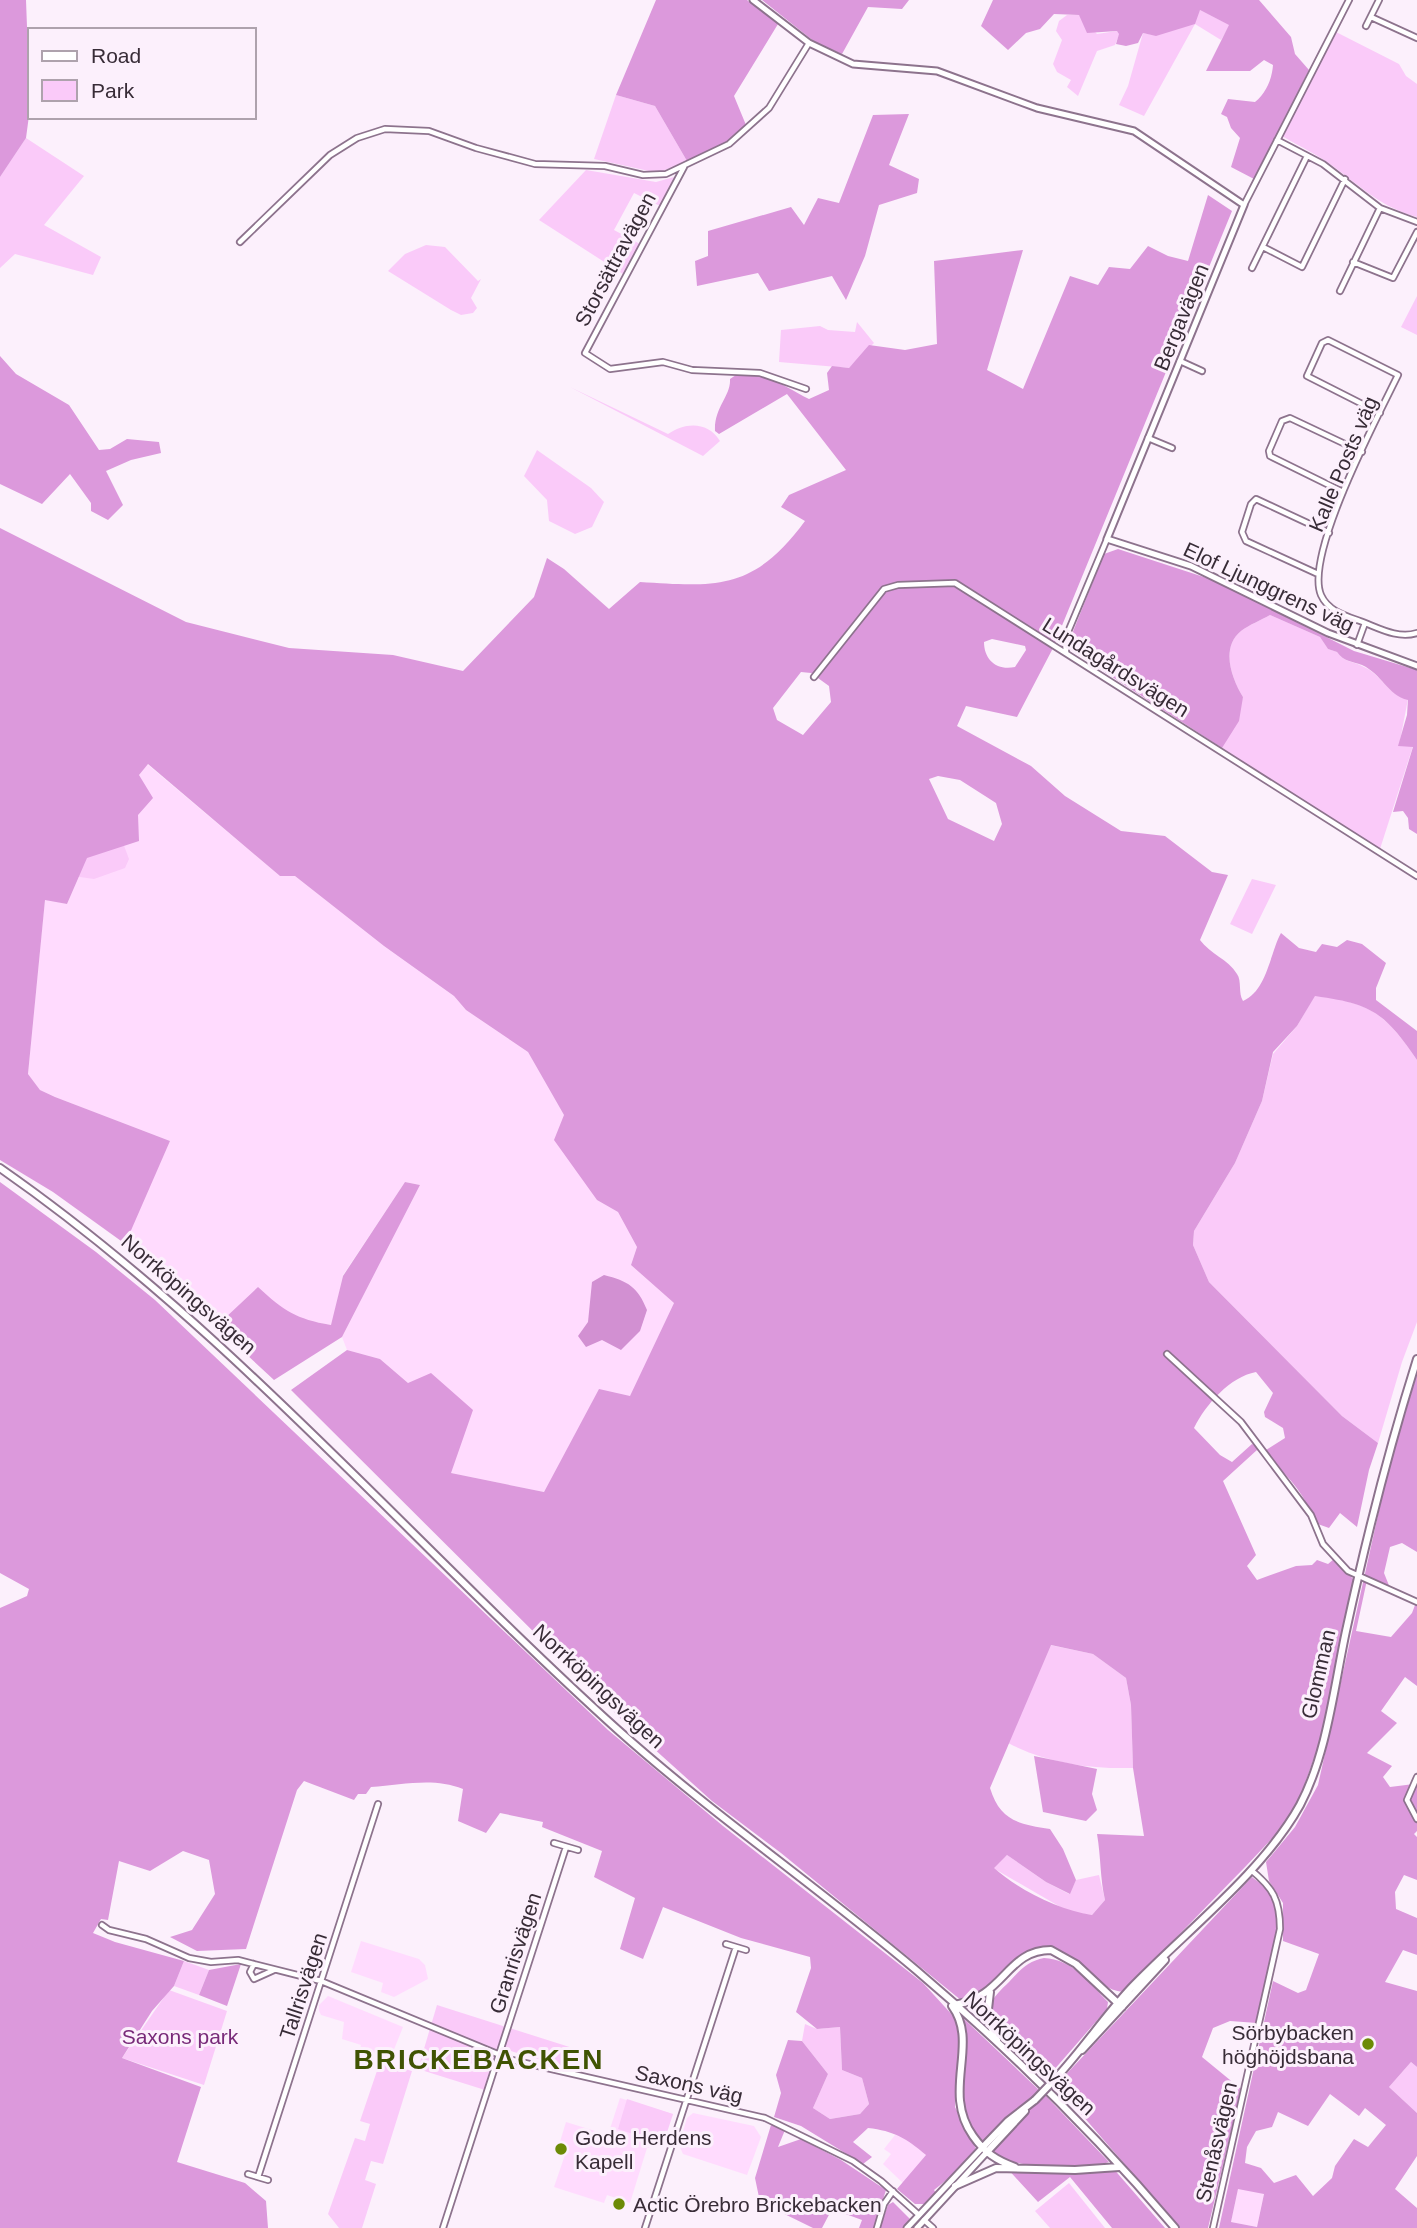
<svg xmlns="http://www.w3.org/2000/svg" width="1417" height="2228" viewBox="0 0 1417 2228" font-family="Helvetica,sans-serif">
<rect width="100%" height="100%" fill="#fcf0fc"/>
<path fill="#ffdbfe" d="M147,764L280,876H295L384,946L454,996L466,1010L528,1052L564,1115L597,1200L618,1212L637,1247L631,1265L674,1303L630,1397L599,1390L544,1492L451,1473L408,1383L380,1359L347,1350L342,1337L420,1185L405,1182L343,1275L332,1325L302,1320L282,1310L258,1288L225,1319L128,1235L170,1141L55,1097L40,1090L28,1074L45,899L67,904L87,858L138,815L139,775Z
M361,1941L419,1959L425,1965L428,1979L394,1997L381,1992L383,1983L351,1972Z
M328,1996L403,2027L391,2057L360,2049L361,2045L342,2039L344,2022L321,2015L319,2011V2005Z
M620,2098L673,2114L663,2144L647,2148L630,2203L607,2195L604,2203L554,2187L567,2149L559,2145L566,2122L608,2135Z
M693,2113L754,2126L761,2137L747,2175L683,2154L679,2145L687,2118Z
M895,2135L905,2137L926,2155L903,2183L883,2164L891,2154L884,2149Z
M1238,2188L1264,2193L1257,2227L1231,2222Z"/>
<path fill="#facaf9" d="M1200,10L1230,25L1221,40L1195,24L1144,116L1119,105L1128,86L1143,33C1166,39 1181,23 1200,10Z
M1067,15H1079L1097,34L1117,31L1120,33L1115,45L1097,51L1078,96L1067,87L1071,80L1057,72L1053,64L1062,40L1056,31L1059,21Z
M1336,32L1399,64L1406,76L1417,84V217C1383,208 1362,188 1334,167C1318,155 1299,146 1282,136Z
M616,95L655,106L687,161L658,173L594,159Z
M26,138L84,176L44,225L101,257L93,275L15,254L0,268V177Z
M586,170L656,182L674,177L660,206L634,193L614,230L640,244L623,274L539,220Z
M426,245L445,247L478,281L481,279L471,298L477,308L473,313L461,315L451,310L388,271L405,254Z
M1417,296V335L1401,327Z
M857,322L874,343L849,368L779,362L781,330L820,326L828,330L855,332Z
M570,387L668,434C685,422 708,421 720,441L703,456Z
M537,450L591,488L604,502L592,527L575,534L549,521L547,500L524,476Z
M1270,615L1320,637L1328,649L1337,652C1344,662 1352,661 1362,666C1382,674 1387,695 1408,699L1399,746H1413L1380,849L1222,748L1243,697C1232,679 1220,648 1241,631C1249,625 1261,620 1270,615Z
M123,843L129,859L125,868L94,879L73,876L71,857Z
M1252,879L1276,885L1252,934L1230,924Z
M1315,995C1372,1004 1384,1012 1417,1060V1322L1402,1362L1378,1443L1342,1416L1209,1282L1193,1245L1194,1231L1235,1163L1262,1101L1273,1054L1297,1026Z
M1050,1645L1093,1654L1126,1678L1131,1705L1133,1768C1089,1769 1047,1763 1008,1743Z
M1007,1855L1046,1882L1069,1894L1076,1880L1099,1875L1105,1900L1092,1915L1069,1912L993,1868Z
M184,1961L209,1970L199,1995L174,1986Z
M169,1990L227,2011L204,2085L122,2058Z
M437,2005L579,2050L572,2069L497,2047L485,2090L418,2069Z
M805,2024L817,2029L840,2027L842,2070L862,2078L869,2104L860,2114L830,2119L813,2108L828,2074L802,2041Z
M380,2062L412,2071L383,2164L371,2161L365,2180L376,2184L362,2228H339L328,2214L355,2138L365,2141L370,2124L360,2121Z
M1411,2062L1417,2067V2113L1389,2087Z
M627,2099L673,2114L663,2144L618,2129Z
M1069,2183L1105,2228H1050L1035,2211Z"/>
<path fill="#dc99dc" fill-rule="evenodd" d="M0,0H26L30,108L26,138L0,177Z
M656,0H747L778,24L734,96L746,125L720,148L687,161L655,106L616,95Z
M762,0H909L902,9L868,7L842,54L816,43Z
M993,0H1259L1291,37L1295,54L1309,70L1254,179L1231,167L1240,138L1231,128L1227,117L1221,114L1228,99L1255,102C1266,93 1272,79 1273,65L1264,60L1250,71H1206L1229,25L1200,10L1195,24L1156,36L1143,33L1138,43L1126,46L1116,44L1119,34L1117,31L1087,33L1079,15L1054,14L1040,29L1026,33L1008,50L981,26Z
M909,114L889,165L919,179L917,193L879,205L865,256L846,300L832,276L769,291L758,273L697,286L695,261L708,256V231L791,207L804,225L818,198L839,203L873,115Z
M1208,195L1232,211L1052,650L1017,717L966,706L957,726L1031,766L1065,796L1121,831L1165,836L1212,872L1228,875L1200,940C1210,954 1228,959 1237,974C1242,981 1238,993 1243,1001C1267,991 1270,953 1281,933L1299,948L1316,952L1322,944L1337,947L1347,940L1362,944L1386,963L1376,988V1000L1417,1031V1060C1384,1012 1372,1004 1315,996L1297,1026L1273,1052L1262,1101L1235,1163L1194,1231L1193,1245L1209,1282L1342,1416L1378,1443L1369,1470L1357,1527L1340,1513L1329,1528L1315,1523C1305,1492 1284,1470 1257,1450L1223,1481L1256,1555L1247,1566L1257,1580L1296,1566L1312,1565L1317,1560L1328,1564L1334,1559L1355,1581L1319,1744L1298,1803L1282,1828L1246,1866L1123,1992C1089,1990 1071,1933 1030,1950C1002,1961 992,1994 962,2001L781,1853L712,1801L622,1720L291,1390L347,1350L380,1359L408,1383L431,1373L473,1410L451,1473L544,1492L599,1389L630,1396L674,1303L631,1265L637,1247L618,1212L597,1200L554,1140L564,1115L528,1052L466,1010L454,996L384,946L295,876H280L148,764L139,775L153,798L138,815L139,841L87,858L67,904L45,900L28,1074L40,1090L55,1097L170,1141L129,1235L224,1319L258,1287C284,1311 296,1319 331,1325L343,1276L405,1182L420,1185L342,1337L274,1380L135,1251L53,1192L0,1160V528L186,622L289,648L393,655L463,671L534,597L547,558L564,569L609,609L640,582C718,587 754,590 805,521L781,507L789,495L846,470L787,394L719,434L715,431C714,407 731,396 730,379C753,361 787,389 809,399L829,390L827,373L832,366L849,368L869,345L905,350L937,344L934,261L1023,250L987,370L1023,389L1070,276L1098,285L1109,267L1130,269L1148,246L1168,256L1188,261ZM992,639L1025,646L1026,650L1015,667C997,671 984,660 984,642ZM801,672L811,673L829,686L831,702L803,735L777,720L773,708ZM938,776L960,780L996,803L1002,824L994,841L948,819L929,779ZM1256,1372L1273,1393L1264,1412L1265,1417L1283,1428L1285,1438L1266,1450L1252,1444L1232,1462L1220,1455L1194,1428C1206,1404 1230,1377 1256,1372ZM1051,1645L1093,1654L1126,1678L1131,1705L1133,1768L1144,1836L1097,1834C1101,1857 1100,1878 1105,1900L1092,1915C1059,1910 1019,1890 994,1868L1007,1855L1046,1882L1070,1894L1076,1880L1063,1849L1050,1829C1019,1824 1000,1821 990,1788Z
M0,356L16,374L69,405L99,450L110,449L127,439L159,442L161,453L131,460L106,471L123,505L108,520L91,511V503L70,474L42,504L0,484Z
M1118,549L1213,580L1354,651L1417,670V834L1409,829L1408,818L1403,811L1393,812L1413,747L1398,746L1407,715L1408,700C1387,695 1382,674 1362,665C1352,661 1344,662 1337,652L1328,649L1320,637L1270,615C1261,620 1249,625 1241,631C1220,648 1232,679 1243,697L1239,721L1222,748L1069,649L1070,639L1104,554Z
M0,1182L96,1252L155,1300L608,1730L723,1826L923,1983L955,2018L959,2032L955,2107L976,2149L959,2170L934,2190L936,2193L926,2204H915L897,2189L926,2155C906,2138 894,2131 868,2128L853,2142L872,2157L863,2164L801,2126L774,2117L781,2093L776,2075L788,2040L802,2041L828,2074L813,2108L830,2119L860,2114L869,2104L862,2078L842,2070L840,2027L817,2029L796,2012L811,1968L810,1957L741,1938L663,1907L643,1959L620,1949L635,1898L594,1877L602,1851L542,1827L543,1822L500,1813L486,1833L458,1821L463,1789C433,1777 403,1785 371,1787L366,1794H358L354,1800L304,1781L297,1790L246,1949L197,1951L170,1937L192,1930L215,1894L209,1860L183,1851L150,1871L119,1861L108,1920L101,1919L93,1933L115,1942L184,1961L174,1986L152,2011L122,2058L201,2087L177,2162L245,2183L266,2201L268,2228H0V1608L27,1596L29,1589L0,1573Z
M1417,1374V1552L1402,1543L1390,1547L1384,1573L1390,1588L1367,1580L1356,1631L1391,1637L1412,1613L1417,1600V1686L1405,1677L1381,1711L1397,1723L1367,1753L1392,1766L1383,1777L1390,1787L1414,1784L1417,1781V1831L1414,1834L1417,1837V1880L1404,1875L1395,1892L1396,1909L1417,1918V1955L1403,1950L1385,1982L1417,1991V2067L1411,2062L1389,2087L1417,2113V2156L1395,2189L1417,2208V2228H1219L1273,1981L1298,1993L1306,1990L1319,1954L1283,1941V1903L1269,1881L1266,1862L1295,1827L1318,1785L1388,1470ZM1330,2094L1359,2116L1365,2108L1386,2125L1368,2147L1354,2139L1335,2166L1332,2178L1313,2196L1296,2175L1274,2183L1261,2168L1245,2163L1247,2147L1256,2131L1272,2127L1278,2112L1308,2126ZM1238,2189L1264,2194L1257,2227L1231,2222Z
M1034,1756L1097,1769L1092,1794L1097,1810L1086,1821L1043,1812Z
M1252,1877C1261,1884 1270,1891 1275,1902C1286,1927 1263,1995 1257,2023L1230,2021L1213,2028L1202,2057L1241,2089L1208,2228H1180L1056,2085Z
M1044,1958C1072,1959 1090,1983 1108,2002L1107,2009L1046,2079C1028,2063 988,2036 990,2008C991,1998 1002,1989 1009,1982C1020,1970 1028,1961 1044,1958Z
M241,1964L227,2006L199,1995L209,1970Z
M963,2018L1039,2090L983,2144C948,2113 968,2060 963,2018Z
M1044,2094L1109,2162C1082,2172 1013,2169 990,2152Z
M771,2125L785,2130L778,2147L801,2139L841,2160L886,2190L874,2228H859L862,2220L832,2209L822,2228H813L760,2202L755,2178Z
M1006,2167L1083,2172L1112,2167L1165,2228H1112L1070,2177L1038,2202Z
M893,2202L910,2219L905,2228H880L888,2205Z"/>
<path fill="#d290d2" d="M604,1275C628,1281 638,1287 647,1310L640,1331L621,1350L602,1340L586,1347L578,1336L588,1322L592,1282Z"/>
<g fill="none" stroke-linecap="round" stroke-linejoin="round">
<defs>
<path id="minor" d="M1371,17L1417,38
M1366,26L1379,0
M1277,140L1323,164L1380,208L1417,222
M684,167L585,353L610,369L663,362L692,370L760,373L806,389
M1244,205L1349,0
M240,242L330,155L357,138L385,129L429,131L476,148L535,164L605,166L643,175L666,174L729,144L769,108L809,43
M1263,247L1302,267L1345,179
M1353,262L1393,278L1417,232
M1252,268L1307,156
M1340,291L1380,208
M1180,361L1202,371
M1380,413L1307,376L1322,343L1328,340L1398,375C1378,416 1304,555 1321,595C1328,611 1346,616 1360,621C1379,628 1397,639 1417,633
M1148,438L1172,448
M1343,492L1270,456L1269,451L1282,421L1290,418L1362,452
M1318,574L1246,541L1242,532L1251,504L1256,499L1329,533
M1357,645L1365,623
M1066,652L1065,639L1107,539
M814,677L884,589L898,585L955,583L1417,876
M1167,1354L1241,1422L1311,1515L1323,1544L1348,1571L1417,1602
M1417,1777L1407,1800L1417,1819
M554,1843L578,1850
M102,1925L109,1930L146,1939L189,1958L211,1962L238,1960L321,1981L512,2060L765,2118L853,2161L881,2181L919,2215
M726,1944L746,1950
M254,1964L250,1972L254,1979L274,1970
M248,2174L268,2180
M258,2177L378,1804
M924,2220L933,2228
M443,2228L566,1847
M645,2228L736,1947
M877,2228L884,2204L893,2191
M1213,2228L1280,1929C1280,1900 1273,1888 1251,1870"/>
<path id="tertiary" d="M753,0L809,43L853,64L937,71L1037,108L1134,131L1244,205L1107,539L1191,566L1328,633L1417,666
M907,2228L982,2148
M917,2228L986,2153"/>
<path id="secondary" d="M0,1168C231,1329 410,1542 618,1730C713,1815 818,1887 916,1970C1009,2049 1096,2135 1175,2228
M990,1992L987,2018L997,2040
M954,2005C1005,1997 1006,1950 1051,1950L1076,1964L1122,2007
M952,2006C980,2044 941,2091 973,2136C985,2153 996,2160 1015,2167
M1082,2050L1165,1960
M1056,2078C1083,2049 1104,2017 1131,1988C1184,1933 1263,1872 1300,1805C1327,1754 1334,1687 1346,1631C1366,1539 1389,1448 1417,1359
M982,2148L1008,2121L1035,2100
M986,2153L1025,2111
M955,2186L996,2168L1075,2170L1119,2167"/>
</defs>
<use href="#minor" stroke="#8d738d" stroke-width="8"/>
<use href="#tertiary" stroke="#8d738d" stroke-width="9"/>
<use href="#secondary" stroke="#8d738d" stroke-width="10"/>
<use href="#minor" stroke="#fff" stroke-width="4.5"/>
<use href="#tertiary" stroke="#fff" stroke-width="5"/>
<use href="#secondary" stroke="#fff" stroke-width="6"/>
<defs>
<path id="secondary-bridge" d="M1035,2100L1056,2078"/>
</defs>
<use href="#secondary-bridge" stroke="#8d738d" stroke-width="10" stroke-linecap="butt"/>
<use href="#secondary-bridge" stroke="#fff" stroke-width="6"/>
</g>
<g fill="#6c8a06" stroke="#fcf0fc" stroke-width="2.5">
<circle cx="1368" cy="2044" r="7"/>
<circle cx="561" cy="2149" r="7"/>
<circle cx="619" cy="2204" r="7"/>
</g>
<g text-anchor="middle" dominant-baseline="central" stroke-width="6" stroke-linejoin="round" paint-order="stroke">
<g font-size="21" fill="#382c37" stroke="#fcf0fc">
<text transform="translate(615 259) rotate(-62)">Storsättravägen</text>
<text transform="translate(1181 317) rotate(-68)">Bergavägen</text>
<text transform="translate(1343 464) rotate(-67)">Kalle Posts väg</text>
<text transform="translate(1269 587) rotate(25)">Elof Ljunggrens väg</text>
<text transform="translate(1116 667) rotate(32)">Lundagårdsvägen</text>
<text transform="translate(189 1294) rotate(41)">Norrköpingsvägen</text>
<text transform="translate(1318 1674) rotate(-77)">Glomman</text>
<text transform="translate(599 1686) rotate(43)">Norrköpingsvägen</text>
<text transform="translate(515 1953) rotate(-72)">Granrisvägen</text>
<text transform="translate(303 1986) rotate(-72)">Tallrisvägen</text>
<text transform="translate(1030 2053) rotate(43)">Norrköpingsvägen</text>
<text transform="translate(689 2084) rotate(13)">Saxons väg</text>
<text transform="translate(1216 2142) rotate(-77)">Stenåsvägen</text>
</g>
<g font-size="21" fill="#382c37" stroke="#fcf0fc" text-anchor="start">
<text x="1354" y="2032" text-anchor="end">Sörbybacken<tspan x="1354" dy="24">höghöjdsbana</tspan></text>
<text x="575" y="2137">Gode Herdens<tspan x="575" dy="24">Kapell</tspan></text>
<text x="633" y="2204">Actic Örebro Brickebacken</text>
</g>
<g font-size="21" fill="#782a79" stroke="#fcf0fc">
<text x="180" y="2036">Saxons park</text>
</g>
<g font-size="28" font-weight="bold" letter-spacing="2" fill="#405303" stroke="#fcf0fc">
<text x="479" y="2059">BRICKEBACKEN</text>
</g>
</g>
<rect x="28" y="28" width="228" height="91" fill="#fcf0fc" stroke="#aea2ad" stroke-width="2"/>
<rect x="42" y="51" width="35" height="10" fill="#ffffff" stroke="#aea2ad" stroke-width="2"/>
<text x="91" y="63" font-size="21" fill="#382c37">Road</text>
<rect x="42" y="80" width="35" height="21" fill="#facaf9" stroke="#aea2ad" stroke-width="2"/>
<text x="91" y="98" font-size="21" fill="#382c37">Park</text>
</svg>
